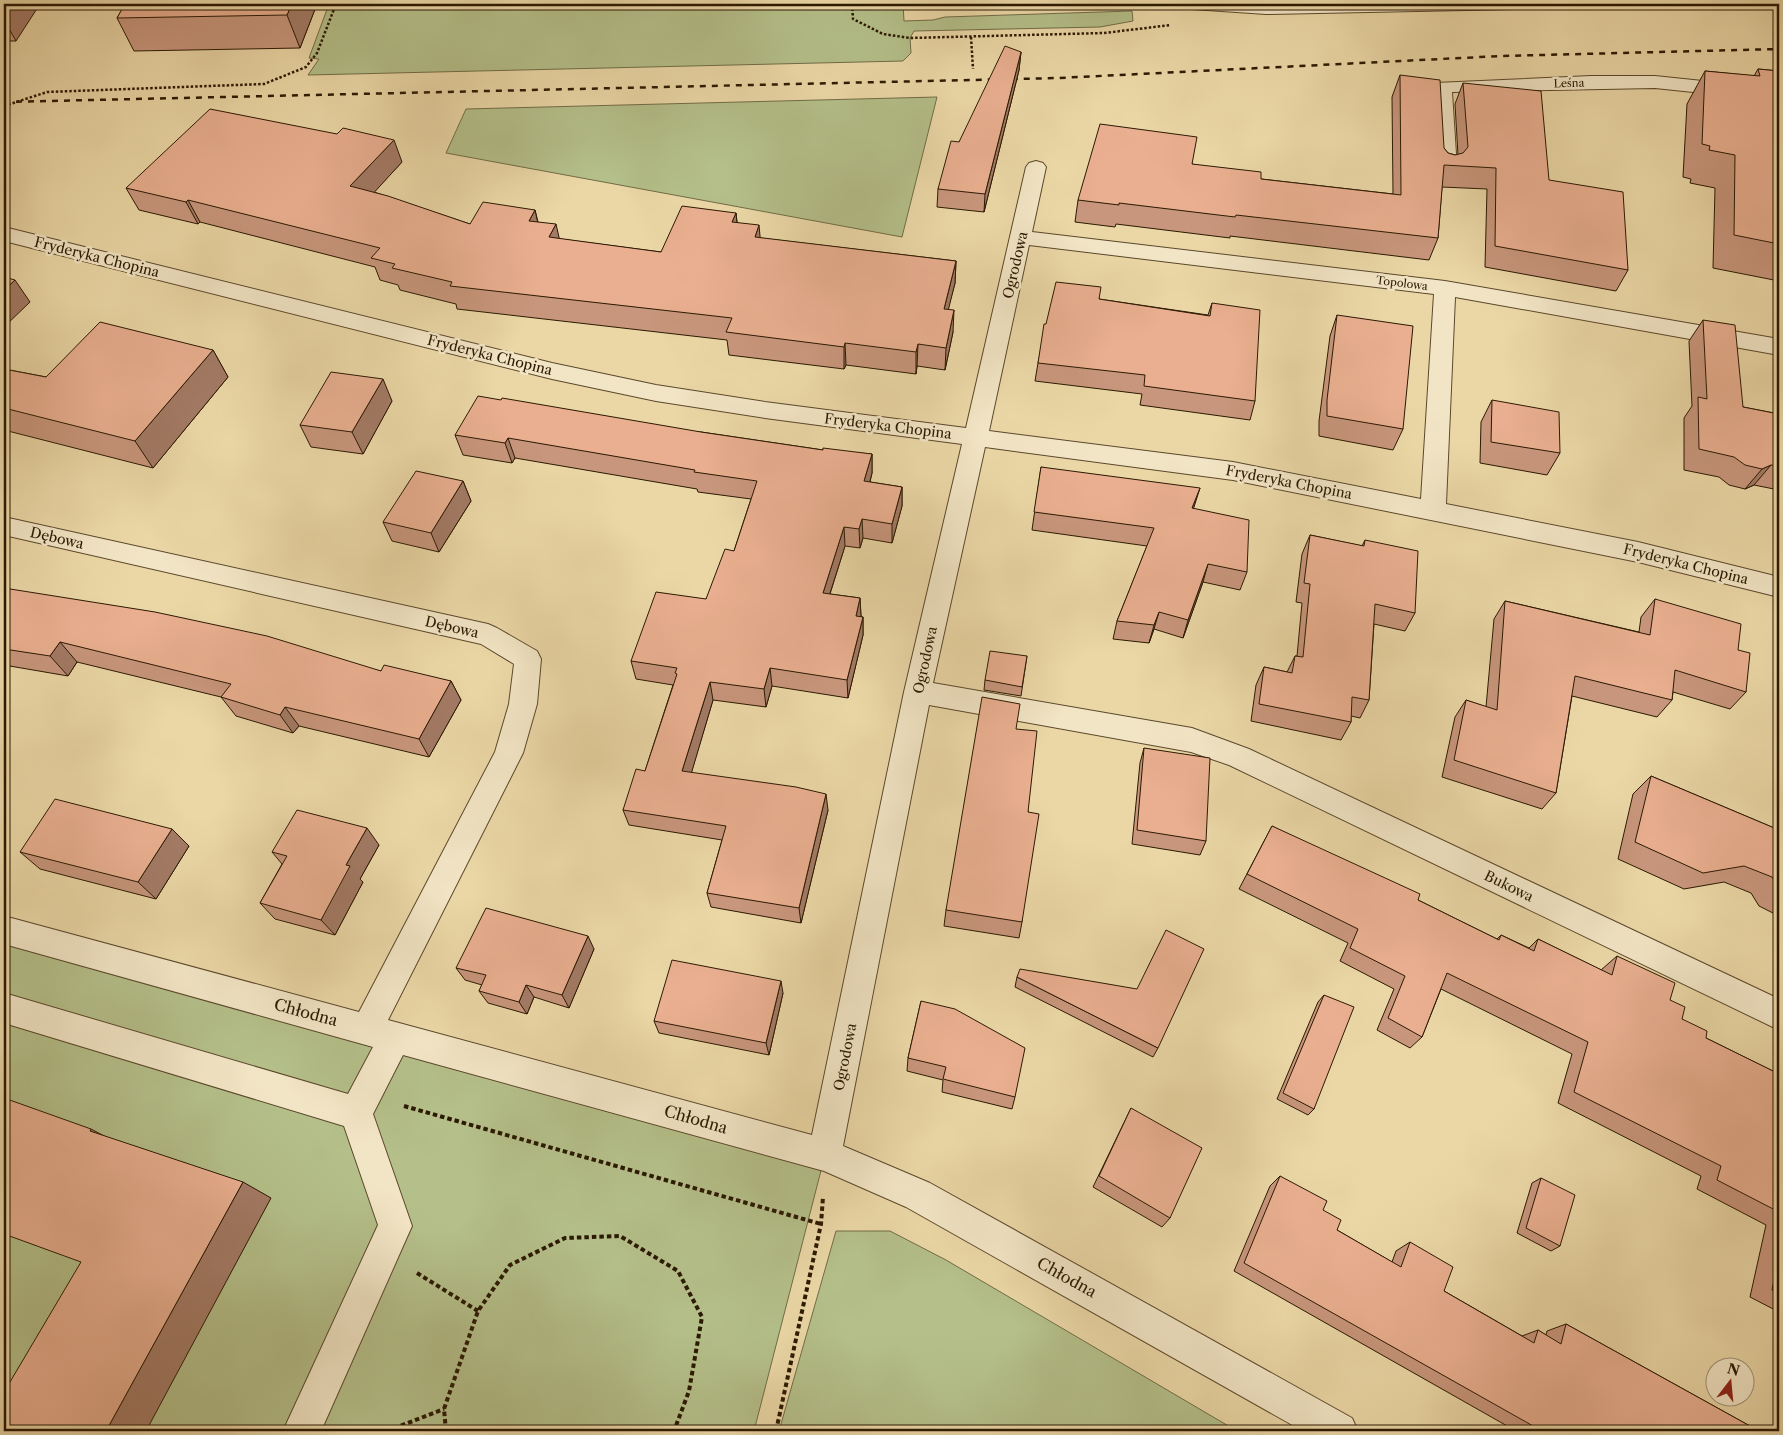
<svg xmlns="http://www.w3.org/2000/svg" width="1783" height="1435" viewBox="0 0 1783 1435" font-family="'Libre Caslon Text',serif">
<rect width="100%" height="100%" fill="#ebd7a6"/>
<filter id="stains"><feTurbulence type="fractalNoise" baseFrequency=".004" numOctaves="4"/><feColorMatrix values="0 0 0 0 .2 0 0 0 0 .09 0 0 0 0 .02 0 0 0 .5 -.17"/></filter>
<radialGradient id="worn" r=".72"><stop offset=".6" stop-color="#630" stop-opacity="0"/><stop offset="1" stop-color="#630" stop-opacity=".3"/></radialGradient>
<path fill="#b4bf89" stroke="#706c46" d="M329,4H903L904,21L933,20L945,17L1132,11L1133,21L1100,27L914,31L910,38L911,53L903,61L308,75L319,59L309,58Z
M937,97L902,237L446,153L466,109Z
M4,930L825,1155L754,1431H4Z
M836,1231H890L946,1260L1237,1431H779Z"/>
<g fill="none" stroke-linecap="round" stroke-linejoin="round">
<defs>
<path id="minor" d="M1183,4H1524L1521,8L1515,9L1266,14L1192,9L1186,8Z
M1591,76H1655L1779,89V101L1655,88L1452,92L1457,169L1454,173L1447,175L1440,173L1437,169L1433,87L1435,83Z
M1036,161L1043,163L1046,167L1032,232L1445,281L1779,339V355L1455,297L1446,504L1638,542L1779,577V597L1638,562L1233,480L985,447L933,683L1192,728L1249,749L1779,999V1030L1229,765L1191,752L929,705L843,1146L930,1183L1352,1418L1358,1431H1303L906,1207L824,1171L403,1055L373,1114L412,1226L321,1431H283L378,1225L344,1126L4,1023V993L348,1094L373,1047L4,944V916L359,1012L495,752L509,704L514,664L481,644L4,535V517L488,624L497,628L537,651L541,659L537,704L523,753L388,1020L812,1135L904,692L962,444L765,418L656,401L552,379L4,241V227L552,363L656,385L765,402L966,428L1026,167L1029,163ZM1029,245L1434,294L1421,499L1233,462L989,431Z"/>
</defs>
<use href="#minor" stroke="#5b482b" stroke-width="2"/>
<path stroke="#2b1902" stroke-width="2.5" stroke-dasharray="2.5 2" stroke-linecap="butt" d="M852,4L853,19L883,34L910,38L1104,33L1171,25
M971,37L973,69
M4,106L47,92L264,84L306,67L317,53L336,4"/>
<path stroke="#2b1902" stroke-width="4" stroke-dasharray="4.5 3" stroke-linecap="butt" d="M404,1106L821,1224
M417,1273L478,1311
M387,1431L444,1409
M446,1431L444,1409L478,1311L510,1265L565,1238L620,1236L678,1271L702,1317L689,1391L674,1431
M776,1431L821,1224L823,1197"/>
<use href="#minor" fill="#f2e5c5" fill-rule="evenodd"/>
<path stroke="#2b1902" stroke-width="2.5" stroke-dasharray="6 6" stroke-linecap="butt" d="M4,102L1059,78L1501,56L1779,49"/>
</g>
<path fill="#c8967c" stroke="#2b1902" d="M4,4L16,41H4Z
M125,4H317L300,48L134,51L117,18Z
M1021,52L1019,70L984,212L937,207L938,189L959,142Z
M1758,69L1779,71V281L1713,268L1715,188L1690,183L1691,179L1683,177L1687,104L1705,71L1754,76Z
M1400,75L1444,148L1448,153L1455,155H1458L1455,104L1463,83L1628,270L1616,291L1485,267L1487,189L1442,187L1438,238L1429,260L1230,236V238L1116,224L1115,227L1075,222L1078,200L1192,164L1261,179L1393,194L1392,97Z
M402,162L374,192L470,224L535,210L538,222L560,239L661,252L736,213L737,222L760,238L956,261L955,283L948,309L953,332L945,370L917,366L916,374L846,365L844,369L729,355L727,340L457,309L456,304L400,290L398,285L380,280L375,267L200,222L198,224L139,210L126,188Z
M1099,299L1208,315L1212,303L1255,401L1250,420L1140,405L1142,394L1035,381L1038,363L1046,324Z
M1337,315L1403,429L1393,450L1319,436V421L1330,336Z
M1703,320L1743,407L1779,414V490L1754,485L1745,489L1729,485L1719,477L1684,470V418L1692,406L1689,341Z
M213,350L228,377L153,468L4,430V369L46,377Z
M1492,400L1560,453L1547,475L1480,463L1481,422Z
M392,401L363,454L311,447L300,425Z
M701,432L823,450L872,454V473L870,482L902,487V506L892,543L863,538L860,548L845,546L830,594L860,598L861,616L863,617V635L848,698L772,686L766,707L713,700L691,773L828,810L801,923L711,907L707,893L722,840L629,825L623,810L645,771L673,685L636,679L631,661L706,599L734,551L751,499L698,492L697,489L515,458L512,463L463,455L455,435Z
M1041,467L1194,508L1247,572L1240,590L1203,582L1183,638L1154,629L1149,643L1113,639L1117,621L1147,546L1032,530Z
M463,481L471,501L439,552L392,541L383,522Z
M1310,535L1362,546L1365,540L1415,613L1405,631L1374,624L1369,700L1360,718L1351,716V722L1341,740L1251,721L1256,685L1264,667L1287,672L1295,656H1297L1302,603L1296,602L1302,554Z
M4,588L381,671L451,681L461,700L429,757L299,726L293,733L236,716L221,697L77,662L68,676L4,665Z
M1655,599L1738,650L1746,692L1730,709L1673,692L1672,700L1657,717L1572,696L1556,793L1542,809L1442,777L1455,717L1466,700L1486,707L1494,619L1505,601L1639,632L1641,617Z
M1027,656L1021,696L984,690L985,680Z
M1016,729L1028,812L1022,922L1019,938L944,926L946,910Z
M1144,748L1206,841L1200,855L1132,844L1140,763Z
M1651,776L1779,830V916L1759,906L1751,893L1724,882L1684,889L1618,859L1633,794Z
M1272,826L1418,900L1497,939L1501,935L1529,948L1538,939L1601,970L1617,956L1670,1000L1682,1019L1706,1038L1779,1074V1312L1750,1297L1766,1225L1697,1189L1701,1176L1558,1103L1572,1054L1441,989L1422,1037L1410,1048L1377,1030L1394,989L1340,961L1348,943L1239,889Z
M172,829L189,846L156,899L40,869L20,852Z
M379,845L360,879L363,882L335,935L275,919L260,903L282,864L272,852Z
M594,949L569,1008L534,997L527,1014L488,1003L479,991L482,985L465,980L456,968Z
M1017,977L1158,1048L1153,1057L1015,987Z
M783,993L769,1055L659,1033L654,1021Z
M1324,995L1314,1109L1308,1115L1277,1099L1318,1002Z
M921,1001L1015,1097L1012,1109L942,1092L943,1080L907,1071L908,1058Z
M1131,1108L1170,1218L1162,1227L1093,1187Z
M1280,1176L1323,1210L1337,1230L1392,1262L1396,1251L1410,1242L1444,1291L1522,1336L1538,1330L1546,1335L1547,1331L1566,1324L1759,1431H1516L1234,1271L1270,1186Z
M1541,1178L1560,1246L1551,1251L1517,1233L1532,1183Z"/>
<path fill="#a37a65" stroke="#2b1902" d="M8,4H40L16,41L4,20V11Z
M292,4H317L300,48L287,15Z
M1021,52L1019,70L984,212L985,194Z
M394,140L402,162L359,209L350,186Z
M188,200L200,222L198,224L186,202Z
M535,210L540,233L529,221Z
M736,213L738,235L732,222Z
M556,224L561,246L549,237Z
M759,225L761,247L755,237Z
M956,261L955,283L943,331L944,309Z
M15,280L30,302L4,327V290Z
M954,310L953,332L945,370L946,348Z
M845,343L846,365L844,369V347Z
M918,344L917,366L916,374V352Z
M213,350L228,377L153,468L135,441Z
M383,379L392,401L363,454L352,432Z
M508,438L515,458L512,463L505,443Z
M872,454V473L865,500L864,481Z
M1771,465L1754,485L1745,489L1762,469Z
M463,481L471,501L439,552L431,533Z
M902,487V506L892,543V524Z
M1200,488L1194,507L1187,526L1192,508Z
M862,519L863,538L860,548L859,529Z
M844,527L845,546L824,612L823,593Z
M1208,564L1203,582L1183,638L1188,620Z
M860,598L861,617L856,616Z
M1159,612L1154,629L1149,643L1154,625Z
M863,617V635L848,698L847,680Z
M60,642L77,662L68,676L50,656Z
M770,668L772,686L766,707L764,689Z
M451,681L461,700L429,757L419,739Z
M710,682L713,700L687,788L682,771Z
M285,707L299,726L293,733L280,715Z
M826,794L828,810L801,923L799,908Z
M367,828L379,845L360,879L363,882L335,935L321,920L346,865Z
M172,829L189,846L156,899L138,882Z
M588,936L594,949L569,1008L562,995Z
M781,981L783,993L769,1055L766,1043Z
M526,985L534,997L527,1014L519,1002Z
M91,1129L125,1147L90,1131Z
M243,1182L271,1198L146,1431H106Z
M4,1380L48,1396L7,1387L4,1386Z"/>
<path fill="#e9af90" stroke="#2b1902" d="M4,4H8L4,11Z
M125,4H292L287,15L117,18Z
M1005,46L1021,52L985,194L938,189L951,141L959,142Z
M1758,69L1779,71V122H1778L1779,150V244L1734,235L1735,155L1709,150L1710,146L1702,144L1705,71L1760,76Z
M1400,75L1440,80L1444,148L1448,153L1455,155L1463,153L1468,147L1463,83L1541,91L1549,180L1623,192L1628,270L1495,246L1496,168L1444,165L1438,238L1236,215L1235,217L1119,203V205L1078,200L1100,124L1197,137L1192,164L1261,172V179L1401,195Z
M210,109L337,134L343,128L394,140L350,186L388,196L470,224L483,202L535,210L529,221L556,224L549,237L661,252L682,206L736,213L732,222L759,225L755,237L956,261L944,309L954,310L946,348L918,344L916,352L845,343L844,347L726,332L732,318L450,286L452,282L392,268L395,264L371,258L380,248L188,200L186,202L126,188Z
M4,277L15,280L4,290Z
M1056,282L1101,287L1099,299L1210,316L1212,303L1260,310L1255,401L1144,386L1145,375L1038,363L1044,324H1046Z
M1337,315L1413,326L1403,429L1327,416V400Z
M1703,320L1735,325L1743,407L1779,414V466L1771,465L1762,469L1745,465L1734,457L1699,449L1698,397L1707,399Z
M100,322L213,350L135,441L4,408V369L46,377Z
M331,372L383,379L352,432L300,425Z
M478,396L501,400L502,398L701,432L823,450V448L872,454L864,481L902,487L892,524L862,519L859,529L844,527L823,593L860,598L856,616L863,617L847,680L770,668L764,689L710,682L682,771L796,787L826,794L799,908L707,893L726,826L623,810L636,769L645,771L677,674L675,673L677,668L631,661L656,592L706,599L725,549L734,551L757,481L694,472L695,470L508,438L505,443L455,435Z
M1492,400L1559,412L1560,453L1491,442Z
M1041,467L1200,488L1192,508L1249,520L1247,572L1208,564L1188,620L1159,612L1154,625L1117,621L1154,528L1034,512Z
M416,471L463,481L431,533L383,522Z
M1310,535L1364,546L1365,540L1418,551L1415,613L1375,604L1369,700L1352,697L1351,722L1259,704L1264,667L1292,673L1295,656L1303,657L1310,584L1304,583Z
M4,588L155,612L267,636L381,671L384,665L451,681L419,739L285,707L280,715L221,697L231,684L60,642L50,656L4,649V620L5,618H4Z
M1655,599L1741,624L1738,650L1750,653L1746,692L1675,670L1672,700L1575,676L1556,793L1454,760L1466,700L1497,710L1505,601L1650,635Z
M990,651L1027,656L1022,687L985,680Z
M982,697L1020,704L1016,729L1037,731L1028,812L1039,814L1022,922L946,910Z
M1144,748L1210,758L1206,841L1137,830Z
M1651,776L1779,830V889L1772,877L1744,866L1703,873L1635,842Z
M55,799L172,829L138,882L20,852Z
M297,810L367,828L346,865L350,866L321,920L260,903L287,856L272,852Z
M1272,826L1420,894L1418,900L1499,940L1501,935L1534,951L1538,939L1612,975L1617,956L1675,983L1670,1000L1685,1007L1682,1019L1707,1031L1706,1038L1779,1074V1212L1717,1180L1721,1166L1574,1092L1588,1042L1447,973L1422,1037L1388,1018L1405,976L1350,948L1358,929L1247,874Z
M486,908L588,936L562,995L526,985L519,1002L479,991L486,975L456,968Z
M1166,930L1204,949L1158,1048L1017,977L1020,969L1137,989Z
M672,960L781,981L766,1043L654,1021Z
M1324,995L1354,1007L1314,1109L1283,1093Z
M921,1001L955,1009L1025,1048L1015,1097L943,1079L946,1067L908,1058Z
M4,1098L91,1129L90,1131L243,1182L106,1431H4V1386L7,1387L81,1262L4,1234Z
M1131,1108L1202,1148L1170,1218L1099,1176Z
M1280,1176L1327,1201L1323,1210L1341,1220L1337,1230L1401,1267L1410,1242L1453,1267L1444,1291L1534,1343L1538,1330L1561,1344L1566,1324L1759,1431H1542L1244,1263Z
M1541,1178L1575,1195L1560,1246L1526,1228Z
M1779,1256V1294L1772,1290Z"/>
<g text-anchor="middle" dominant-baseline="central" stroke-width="5" stroke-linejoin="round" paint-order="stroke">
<g font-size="11" fill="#2b1902" stroke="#f2e5c5">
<text transform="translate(1569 83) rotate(-2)">Leśna</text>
<text transform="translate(1402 283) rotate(7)">Topolowa</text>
</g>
<g font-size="14" fill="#2b1902" stroke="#f2e5c5">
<text transform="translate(97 257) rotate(14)">Fryderyka Chopina</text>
<text transform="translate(1015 265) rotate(-77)">Ogrodowa</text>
<text transform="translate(490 355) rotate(14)">Fryderyka Chopina</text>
<text transform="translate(888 426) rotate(7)">Fryderyka Chopina</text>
<text transform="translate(1289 482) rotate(11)">Fryderyka Chopina</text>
<text transform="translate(57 538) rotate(13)">Dębowa</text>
<text transform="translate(1686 564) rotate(14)">Fryderyka Chopina</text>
<text transform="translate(452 627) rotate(13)">Dębowa</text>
<text transform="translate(925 660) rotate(-78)">Ogrodowa</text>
<text transform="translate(1509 886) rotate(26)">Bukowa</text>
<text transform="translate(845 1057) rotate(-79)">Ogrodowa</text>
</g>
<g font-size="16" fill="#2b1902" stroke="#f2e5c5">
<text transform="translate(306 1012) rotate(15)">Chłodna</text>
<text transform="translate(696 1119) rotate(16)">Chłodna</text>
<text transform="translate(1067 1277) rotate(29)">Chłodna</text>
</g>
</g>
<rect width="1783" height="1435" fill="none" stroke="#ebd7a6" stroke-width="20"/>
<rect x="5" y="5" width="1773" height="1425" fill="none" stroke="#2b1902" stroke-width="2.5"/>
<rect x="10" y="10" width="1763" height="1415" fill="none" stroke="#2b1902"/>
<g transform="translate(1730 1382) rotate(16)"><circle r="24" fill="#f2e5c5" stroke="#a29377"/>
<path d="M0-4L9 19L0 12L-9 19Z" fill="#8f2418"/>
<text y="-8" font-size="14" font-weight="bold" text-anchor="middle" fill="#2b1902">N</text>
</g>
<rect width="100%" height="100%" filter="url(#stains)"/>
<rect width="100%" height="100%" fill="url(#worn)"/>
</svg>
